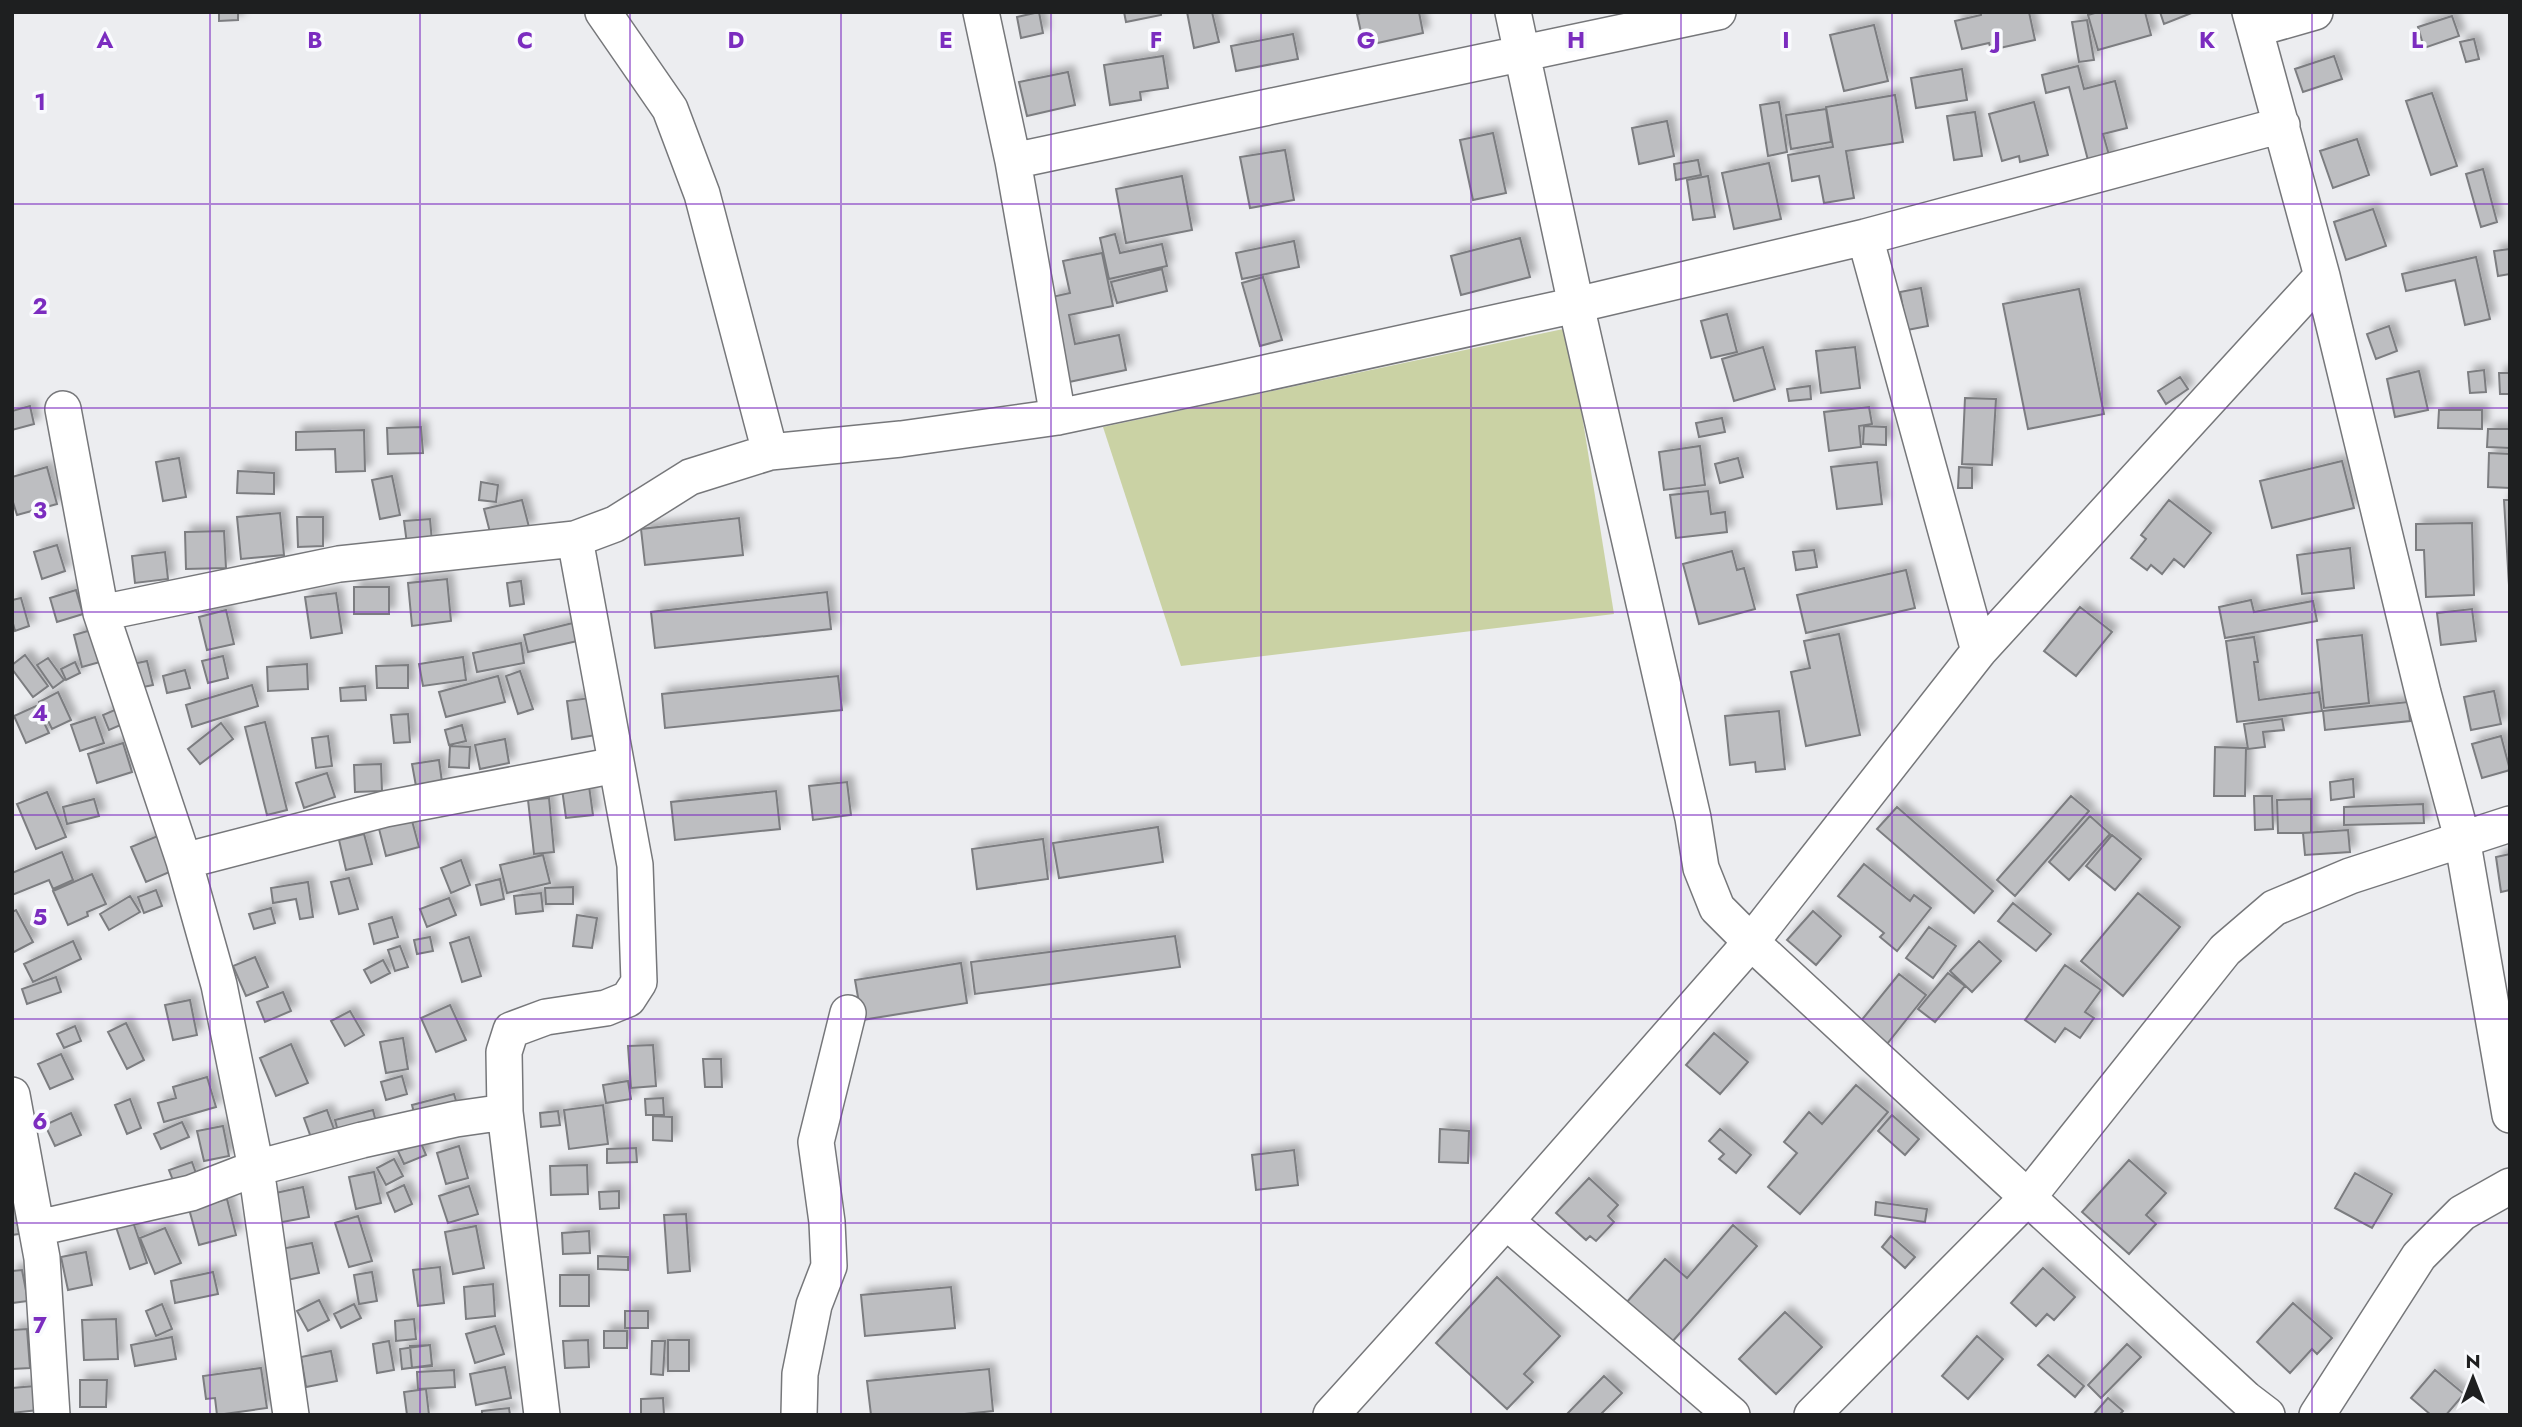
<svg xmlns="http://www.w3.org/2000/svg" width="2522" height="1427" viewBox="0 0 2522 1427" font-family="Jost,sans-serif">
<defs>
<filter id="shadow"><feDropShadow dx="6" dy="-6" stdDeviation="3.5" flood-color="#0004"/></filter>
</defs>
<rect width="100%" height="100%" fill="#ecedf0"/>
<path fill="#cad2a4" d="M1568,328L1614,614L1181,666L1103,427Z"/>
<path fill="#bdbec1" stroke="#7c7d80" stroke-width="2" filter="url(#shadow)" d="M219,12H238V20L219,21Z
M1039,12L1043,33L1021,38L1017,17Z
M1124,12H1161V15L1126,22Z
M1187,12H1212L1219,42L1194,48Z
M1364,12H1419L1423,33L1364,46L1357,14Z
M1981,12H2029L2035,40L1991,50L1989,43L1962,49L1955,21L1981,15Z
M2098,12H2145L2151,35L2098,50L2088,15Z
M2160,12H2194L2164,24Z
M2452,16L2459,36L2424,48L2418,27Z
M2087,20L2094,60L2079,62L2072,22Z
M1874,25L1888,81L1844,91L1830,35Z
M1293,34L1298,59L1236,71L1231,46Z
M2474,39L2479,59L2466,62L2460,42Z
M1163,56L1168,88L1140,92L1141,100L1110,105L1104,65Z
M2334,56L2342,79L2303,92L2295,69Z
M2078,66L2084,89L2115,81L2127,128L2103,134L2111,162L2090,168L2069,87L2046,93L2042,75Z
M1962,69L1967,100L1916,108L1911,78Z
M1068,72L1075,105L1027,116L1019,82Z
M2432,93L2457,166L2431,175L2406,101Z
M1895,95L1903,142L1846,151L1854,198L1824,203L1819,176L1792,181L1788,155L1833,147L1826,107Z
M1779,102L1787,152L1768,156L1760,105Z
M2034,102L2048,155L2020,162L2019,156L2002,161L1989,114Z
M1826,109L1831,142L1791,149L1786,115Z
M1975,112L1982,156L1954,160L1947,116Z
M1667,121L1674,156L1639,164L1632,128Z
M1493,133L1506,193L1473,200L1460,140Z
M2357,139L2369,175L2333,188L2320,151Z
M1285,150L1294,200L1250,208L1240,157Z
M1698,160L1701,175L1676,180L1674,164Z
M1769,163L1781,219L1734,229L1722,173Z
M2483,169L2497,222L2481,227L2466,174Z
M1182,176L1192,230L1126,243L1116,189Z
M1708,176L1715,217L1693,220L1687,180Z
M2373,209L2386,246L2346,260L2334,222Z
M1115,234L1120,253L1162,244L1167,266L1109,279L1100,238Z
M1520,238L1530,277L1461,295L1451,256Z
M1294,241L1299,267L1242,279L1236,253Z
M2510,249V274L2498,276L2494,251Z
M1102,253L1113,306L1069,315L1075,344L1119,335L1126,370L1069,382L1052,297L1070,293L1063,261Z
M2476,257L2490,319L2465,325L2455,280L2406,291L2402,274Z
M1162,269L1167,291L1117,303L1111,282Z
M1263,277L1282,340L1260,346L1242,283Z
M1921,288L1928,326L1907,330L1900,292Z
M2079,289L2104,414L2028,429L2003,304Z
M1727,314L1737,352L1711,358L1701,321Z
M2389,326L2397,351L2376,359L2367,334Z
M1763,347L1775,389L1734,401L1722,359Z
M1855,347L1860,388L1821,393L1816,351Z
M2484,370L2486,392L2470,393L2468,372Z
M2419,371L2428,410L2395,417L2387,379Z
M2499,373H2510V394H2500Z
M2180,377L2188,389L2166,404L2158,391Z
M1810,386L1811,399L1789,401L1787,389Z
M1965,398L1996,399L1992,465L1962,464Z
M30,406L34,424L12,430V411Z
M1869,407L1872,424L1859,426L1861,447L1829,451L1824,412Z
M2439,410H2482V429L2438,428Z
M1722,418L1725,432L1699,437L1696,423Z
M1864,426L1886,427V445L1863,444Z
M421,427L423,453L388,454L387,428Z
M2488,429H2510V448L2487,447Z
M364,430L365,471L336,472L335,449L296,450V432Z
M1700,446L1705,485L1664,490L1659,452Z
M2489,453L2510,454V488L2488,487Z
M179,458L186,497L163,501L156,462Z
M1738,458L1743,477L1720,483L1715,464Z
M2342,461L2354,508L2272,528L2260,481Z
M1877,462L1882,504L1837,509L1831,467Z
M47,467L57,504L17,515L12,499V477Z
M1959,467L1972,468V488H1958Z
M238,471L274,473V494L237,493Z
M392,476L400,515L380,519L372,480Z
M481,482L498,485L496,502L479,500Z
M1708,491L1711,514L1725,512L1727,532L1676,538L1670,495Z
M522,500L529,527L491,536L484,509Z
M2169,500L2211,533L2184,567L2174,559L2162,574L2151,565L2147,570L2131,558L2146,539L2141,535Z
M2504,500H2510L2509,585Z
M280,513L284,555L241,559L237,517Z
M297,517H323V546L298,547Z
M739,518L743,555L645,565L641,529Z
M430,519L432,542L407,544L404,521Z
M2472,523L2474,595L2426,597L2424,550H2416V524Z
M224,531L226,568L186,569L185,532Z
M57,545L65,571L42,579L34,552Z
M2350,548L2354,588L2302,594L2297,555Z
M1814,550L1817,567L1796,570L1793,552Z
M1732,551L1737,570L1744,568L1755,609L1699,624L1683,564Z
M165,552L168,579L135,583L132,556Z
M1906,570L1915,608L1806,633L1797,595Z
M447,579L451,621L412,626L408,583Z
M521,581L524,604L510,606L507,583Z
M354,587H389V614H354Z
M76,590L83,614L57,622L50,598Z
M827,592L831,629L655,648L651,612Z
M336,593L342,633L311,638L305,597Z
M21,598L29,626L15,631L12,620V600Z
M2251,600L2254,612L2313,601L2317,621L2225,638L2219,607Z
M2080,607L2112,632L2076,676L2044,651Z
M2472,609L2476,641L2441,645L2437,613Z
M226,610L234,644L207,650L199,617Z
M577,622L582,640L528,652L524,635Z
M98,628L107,660L82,667L74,635Z
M1839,634L1860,735L1806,746L1791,672L1810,668L1804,641Z
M2362,635L2369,703L2324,708L2317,640Z
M2254,637L2258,662H2254L2259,700L2319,692L2322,711L2237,722L2226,641Z
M521,643L524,663L477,672L473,653Z
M25,655L48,686L33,697L12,669V665Z
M223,656L228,678L208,683L202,661Z
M463,657L466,680L423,686L419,664Z
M48,658L64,680L53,688L37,665Z
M147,661L153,685L129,690L123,666Z
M75,662L80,673L66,680L61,669Z
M307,664L308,689L268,691L267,667Z
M408,665V688H377L376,666Z
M185,670L190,688L167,693L163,676Z
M520,671L533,709L518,714L506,676Z
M498,676L505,702L446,717L439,692Z
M838,676L842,710L665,728L662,694Z
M252,685L258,706L192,727L186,705Z
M365,686L366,700L341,701L340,688Z
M2494,691L2501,724L2471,730L2464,697Z
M58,692L71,720L52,729L39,702Z
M590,698L596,735L572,739L567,701Z
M2408,702L2410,721L2325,730L2323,711Z
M36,706L49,733L26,743L14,716Z
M117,709L123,724L109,730L103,715Z
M1779,711L1785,769L1756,772L1755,762L1730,765L1725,716Z
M408,714L410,742L394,743L391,715Z
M95,717L104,743L80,751L71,725Z
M2282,719L2284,730L2263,732L2265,747L2248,749L2244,724Z
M265,722L287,810L267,815L245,727Z
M221,723L233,739L200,764L188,749Z
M462,725L466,741L449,745L445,730Z
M328,736L332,766L316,768L312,738Z
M2501,736L2510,770L2482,778L2472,744Z
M505,739L509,763L480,769L475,745Z
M123,743L132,772L97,783L88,754Z
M450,746L470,747L469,768L449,767Z
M2215,747L2246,748L2245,796H2214Z
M439,760L442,782L416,786L412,764Z
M381,764L382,791L355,792L354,765Z
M327,773L335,797L304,808L296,783Z
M2353,779L2354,797L2331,800L2330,782Z
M847,782L851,815L813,820L809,786Z
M589,786L593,815L566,818L562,789Z
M776,791L780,829L675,840L671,802Z
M47,792L66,837L36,849L17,804Z
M2071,796L2089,811L2015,896L1997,880Z
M2254,796H2272L2273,829L2255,830Z
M549,798L554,852L534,854L528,800Z
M94,799L99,816L67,824L63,807Z
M2311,799V833H2278L2277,800Z
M2423,804L2424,823L2344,825V807Z
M1897,807L1993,891L1974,913L1877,829Z
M2090,816L2110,834L2069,880L2049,862Z
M411,817L419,847L386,856L378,825Z
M1158,827L1163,862L1059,878L1053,843Z
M2348,830L2350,852L2305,855L2303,833Z
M165,833L179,868L146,882L131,847Z
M364,834L372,864L346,870L339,840Z
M2112,835L2141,859L2115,890L2086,866Z
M1043,839L1048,879L977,889L972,849Z
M62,852L73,880L53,889L49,880L12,895V873Z
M2510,854V890L2501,892L2496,857Z
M543,855L550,883L507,893L500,865Z
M461,860L470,885L451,893L441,868Z
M1864,864L1910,901L1914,895L1931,908L1897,951L1880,937L1884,933L1838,896Z
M92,874L106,904L87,912L88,916L68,925L53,891Z
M349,878L358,909L339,914L331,882Z
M500,879L504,899L481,905L476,885Z
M308,882L313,917L300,919L296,899L273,903L271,888Z
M573,887V904H546L545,888Z
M156,890L162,906L144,913L138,897Z
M541,893L543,911L516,914L514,896Z
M2138,893L2180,927L2123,996L2081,961Z
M130,896L140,912L109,930L100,914Z
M449,898L456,915L427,927L420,909Z
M2013,903L2051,934L2036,951L1998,921Z
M271,908L275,923L254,929L249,914Z
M16,910L33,942L12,953V912Z
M1813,911L1841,936L1816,965L1787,940Z
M577,915L597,918L592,948L573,946Z
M392,917L398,937L374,944L369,924Z
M1929,927L1956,946L1933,978L1906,958Z
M1175,936L1180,967L975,994L971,962Z
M430,937L433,951L417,954L414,940Z
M469,937L481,976L462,982L450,943Z
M73,941L81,959L33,982L24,964Z
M1979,941L2001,961L1972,992L1950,971Z
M400,946L408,967L395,971L388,950Z
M255,957L268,987L246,996L233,966Z
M383,960L390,973L371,983L364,970Z
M961,963L967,1003L862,1020L855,980Z
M2065,965L2101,990L2085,1012L2094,1018L2080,1038L2065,1028L2055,1042L2025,1020Z
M1948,973L1965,986L1935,1022L1918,1009Z
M1899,974L1926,995L1883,1049L1856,1027Z
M56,977L61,992L27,1004L22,989Z
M283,992L291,1011L265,1022L257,1002Z
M190,1000L197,1035L173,1040L165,1005Z
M450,1005L466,1040L436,1052L421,1018Z
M350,1011L364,1035L345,1046L331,1021Z
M126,1023L144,1060L127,1069L108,1032Z
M75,1026L81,1041L64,1048L57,1034Z
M1714,1033L1748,1062L1720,1094L1686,1065Z
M403,1038L408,1069L386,1073L380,1042Z
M291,1044L308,1083L276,1096L260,1058Z
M653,1045L656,1086L631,1088L628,1046Z
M61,1054L73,1079L50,1089L38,1064Z
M703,1059H721L722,1087H705Z
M402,1076L407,1094L386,1100L381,1082Z
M207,1077L216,1107L164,1122L158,1103L176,1098L173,1087Z
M628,1081L631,1099L606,1103L603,1085Z
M1856,1085L1888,1112L1800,1214L1768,1187L1797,1153L1784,1142L1809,1112L1822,1124Z
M454,1094L460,1114L417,1125L412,1105Z
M663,1098L664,1115H646L645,1099Z
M130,1099L141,1128L127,1134L115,1105Z
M603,1105L608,1144L569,1149L564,1110Z
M327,1110L336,1135L313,1143L304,1118Z
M373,1110L379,1134L341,1143L335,1120Z
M558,1111L560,1125L541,1127L540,1113Z
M71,1113L81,1135L55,1146L45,1125Z
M1892,1115L1919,1139L1905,1155L1878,1131Z
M653,1116L672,1117V1141L653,1140Z
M182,1122L189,1137L161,1149L154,1134Z
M223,1126L229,1156L204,1161L197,1131Z
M1440,1129L1469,1131L1468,1163L1439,1162Z
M1720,1129L1751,1155L1736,1173L1719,1159L1724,1154L1709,1141Z
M421,1143L426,1155L404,1164L398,1151Z
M459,1146L468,1178L446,1184L437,1153Z
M636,1148L637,1162L607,1163V1149Z
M1294,1150L1298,1185L1256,1190L1252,1155Z
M394,1159L403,1176L386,1185L377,1168Z
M2129,1160L2166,1193L2146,1215L2156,1224L2129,1254L2082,1212Z
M192,1162L197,1176L174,1183L169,1170Z
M587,1165L588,1194L551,1195L550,1166Z
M374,1172L381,1203L356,1209L349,1177Z
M2355,1173L2392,1194L2372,1228L2335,1208Z
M1589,1178L1618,1205L1608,1216L1614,1222L1596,1241L1590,1236L1586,1240L1556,1213Z
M404,1185L412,1204L395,1212L387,1193Z
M469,1186L478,1214L448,1223L439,1196Z
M303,1187L309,1217L277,1223L271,1194Z
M619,1191V1208L600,1209L599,1192Z
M227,1199L236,1235L199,1245L189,1209Z
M1876,1202L1927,1209L1925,1222L1875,1215Z
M12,1205H15L19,1234L12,1235Z
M686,1214L690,1271L668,1273L664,1215Z
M358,1216L372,1261L349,1267L335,1223Z
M133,1222L147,1263L130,1269L116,1227Z
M1733,1225L1757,1246L1672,1342L1626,1303L1665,1259L1687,1278Z
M476,1226L484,1268L453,1274L445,1232Z
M165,1228L181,1263L155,1274L140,1238Z
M589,1231L590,1253L563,1254L562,1233Z
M1891,1236L1915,1257L1905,1268L1882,1247Z
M312,1243L319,1273L287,1280L281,1249Z
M86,1252L92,1285L68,1290L61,1257Z
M598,1256L628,1257V1270L598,1269Z
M440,1267L444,1303L418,1306L413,1270Z
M2043,1268L2075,1297L2054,1320L2047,1314L2036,1326L2011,1303Z
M22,1270L28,1301L12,1303V1271Z
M213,1272L218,1294L175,1303L171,1281Z
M372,1272L377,1301L359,1304L354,1275Z
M560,1275H589V1306H560Z
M1497,1277L1560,1336L1524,1374L1533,1382L1507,1409L1436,1343Z
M493,1284L495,1316L466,1319L464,1287Z
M951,1287L955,1328L865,1336L861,1295Z
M319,1300L329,1320L308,1331L297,1311Z
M2293,1303L2332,1338L2317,1354L2312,1349L2290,1373L2257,1342Z
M162,1304L172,1329L156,1336L146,1311Z
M354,1304L361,1318L341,1328L334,1314Z
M625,1311H648V1328H625Z
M1785,1312L1822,1347L1776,1394L1739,1359Z
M116,1319L118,1359L84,1360L82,1320Z
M414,1319L416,1339L396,1341L395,1321Z
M495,1326L504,1354L475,1363L466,1334Z
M27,1329L30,1368L12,1369V1330Z
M604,1331H627V1348H604Z
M1977,1336L2003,1359L1968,1399L1942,1376Z
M172,1337L176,1359L135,1366L131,1345Z
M588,1340L589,1367L565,1368L563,1341Z
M668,1340H689V1371H668Z
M389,1341L394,1370L377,1373L373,1344Z
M652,1341H665L663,1375L651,1374Z
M2127,1344L2141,1357L2101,1398L2088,1385Z
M430,1345L432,1366L412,1368L410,1346Z
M430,1345L432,1365L402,1369L400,1349Z
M331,1351L337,1381L306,1387L301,1357Z
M2048,1355L2084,1386L2075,1397L2038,1365Z
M505,1367L511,1398L476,1405L470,1374Z
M261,1368L267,1408L217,1415L215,1398L206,1399L203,1376Z
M989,1369L993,1411L955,1415H871L867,1381Z
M454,1370L455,1387L418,1389L417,1372Z
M2435,1370L2464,1394L2446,1415H2431L2411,1398Z
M1604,1376L1622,1393L1600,1415H1566Z
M80,1380H107L106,1407H80Z
M35,1386L38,1410L12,1413V1388Z
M426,1389L429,1415H407L404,1392Z
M663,1398L664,1415H641V1399Z
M2108,1398L2123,1411L2119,1415H2093Z
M509,1408L510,1415H482V1411Z"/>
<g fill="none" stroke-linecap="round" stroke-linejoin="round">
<defs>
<path id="minor" d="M603,12L670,109L702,194L770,452
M981,12L1013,161L1058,417
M1513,12L1576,305L1693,818L1701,868L1717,908L1751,942L2246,1399L2267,1415
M2250,12L2322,276L2423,693L2462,838L2510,1115
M2255,29L2315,12
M1013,161L1718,12
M1865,237L1979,651
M63,409L101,613L184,861L219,985L256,1168L291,1415
M101,613L339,564L575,539L615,524L690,477L770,452L901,439L1058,417L1224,382L1576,305L1865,237L2282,125
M184,861L385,809L616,765
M12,1095L42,1258L52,1415
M1506,1221L1732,1415
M38,1228L191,1193L256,1168L362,1140L456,1119L505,1112
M542,1415L505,1112L504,1052L511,1030L546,1017L606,1008L628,999L639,982L635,865L575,539
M799,1415L800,1374L814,1305L829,1266L827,1222L816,1142L848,1013
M1331,1415L1506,1221L1751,942L1979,651L2322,276
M1812,1415L2029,1196L2225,950L2274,908L2350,876L2510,824
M2317,1415L2419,1256L2462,1213L2510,1186"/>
</defs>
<use href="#minor" stroke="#76777a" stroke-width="38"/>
<use href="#minor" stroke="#fff" stroke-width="35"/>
</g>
<path fill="none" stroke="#7b2cbf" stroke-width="2" stroke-opacity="0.55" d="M210,12V1415M420,12V1415M630,12V1415M841,12V1415M1051,12V1415M1261,12V1415M1471,12V1415M1681,12V1415M1892,12V1415M2102,12V1415M2312,12V1415M12,204H2510M12,408H2510M12,612H2510M12,815H2510M12,1019H2510M12,1223H2510"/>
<g font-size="23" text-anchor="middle" font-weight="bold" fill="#7b2cbf" stroke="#f9fafd" stroke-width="7" stroke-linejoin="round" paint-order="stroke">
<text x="105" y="48">A</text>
<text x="315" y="48">B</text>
<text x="525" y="48">C</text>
<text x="736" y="48">D</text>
<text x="946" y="48">E</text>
<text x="1156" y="48">F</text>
<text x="1366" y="48">G</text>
<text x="1576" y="48">H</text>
<text x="1786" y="48">I</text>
<text x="1997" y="48">J</text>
<text x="2207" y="48">K</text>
<text x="2417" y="48">L</text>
<text x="40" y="110">1</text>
<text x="40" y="314">2</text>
<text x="40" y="518">3</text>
<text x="40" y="721">4</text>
<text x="40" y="925">5</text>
<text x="40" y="1129">6</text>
<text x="40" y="1333">7</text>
</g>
<rect width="2522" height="1427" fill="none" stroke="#1e1f20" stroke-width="28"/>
<g transform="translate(2473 1378)" stroke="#f9fafd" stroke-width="5" paint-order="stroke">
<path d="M0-5L12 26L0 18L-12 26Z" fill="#1e1f20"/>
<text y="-10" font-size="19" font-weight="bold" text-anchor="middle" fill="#1e1f20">N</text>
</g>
</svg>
